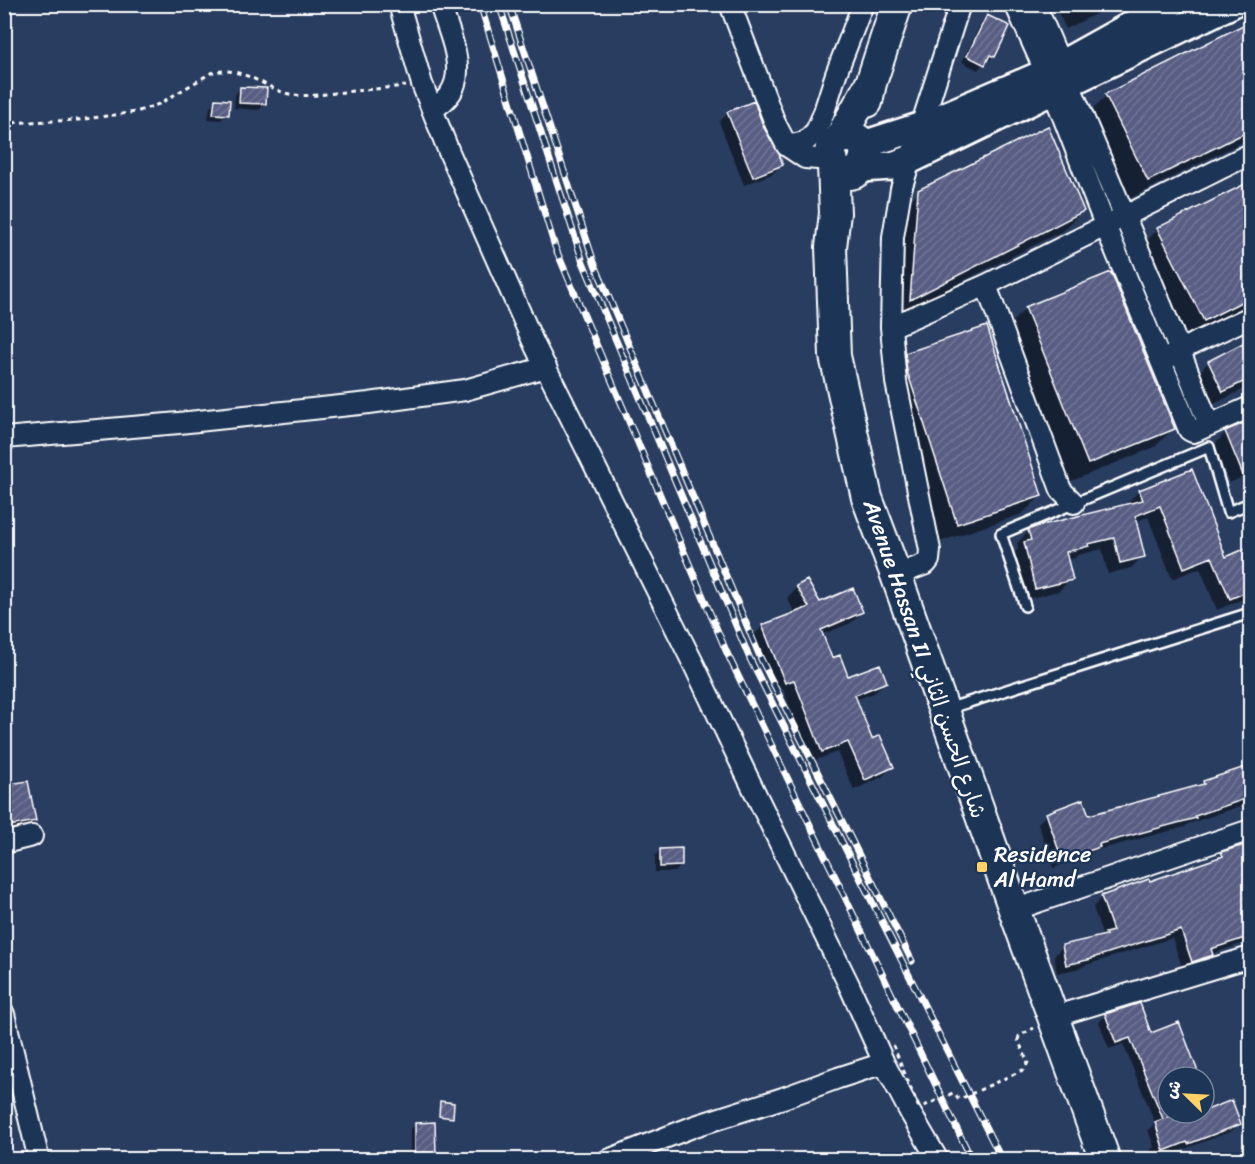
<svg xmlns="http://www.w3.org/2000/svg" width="1255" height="1164" viewBox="0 0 1255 1164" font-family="Sriracha,'Playpen Sans Arabic',sans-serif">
<defs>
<pattern id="building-hatch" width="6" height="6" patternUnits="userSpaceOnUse" patternTransform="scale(1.5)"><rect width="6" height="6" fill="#595d83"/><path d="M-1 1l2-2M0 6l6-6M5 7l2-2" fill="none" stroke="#727596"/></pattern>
</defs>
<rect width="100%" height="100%" fill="#293d60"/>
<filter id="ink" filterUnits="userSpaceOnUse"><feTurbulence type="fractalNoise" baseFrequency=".0167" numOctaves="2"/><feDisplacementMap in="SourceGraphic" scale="12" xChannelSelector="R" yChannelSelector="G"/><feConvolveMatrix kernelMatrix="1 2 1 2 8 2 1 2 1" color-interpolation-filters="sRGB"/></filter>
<g filter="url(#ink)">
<path fill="#0007" d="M1054,4H1115L1066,29Z
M987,17L1008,27L993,56L988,62L985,61L978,70L962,62L981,23Z
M1250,23V138L1129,199L1087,114L1106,96Z
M241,88L265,104L259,110L234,108L235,94Z
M216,101L227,114L221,120L208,119L210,107Z
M728,113L763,129L781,165L772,174L744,185L719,122Z
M1250,182V305L1185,338L1140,248L1158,229Z
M919,192L1082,211L1064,230L892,317L900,211Z
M1026,308L1174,428L1155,447L1069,482L1007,327Z
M1250,341V386L1204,409L1190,381L1209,362Z
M906,355L1041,496L1022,514L939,542L889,390L887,373Z
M1226,432L1250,474L1229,483L1214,445Z
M1191,471L1225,559L1250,548V596L1217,610L1200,568L1172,579L1148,517L1135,522L1143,556L1131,568L1108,574L1102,549L1078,555L1075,558L1067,560L1071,579L1059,591L1023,600L1012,555L1018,549L1017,543L1029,531L1128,505L1127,503L1139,491Z
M797,587L820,603L862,612L851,623L821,635L831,660L847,678L885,682L874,693L855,700L871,741L893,766L882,777L854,790L837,752L811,762L783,689L774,693L752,637L763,626L795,613L787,598Z
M1250,748V803L1188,824L1185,827L1093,851L1089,855L1053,868L1038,823L1047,814L1088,817L1199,787L1204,783L1246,768L1242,757Z
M4,770L8,786L34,820L22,833L4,836Z
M1250,844V941L1211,954L1202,964L1183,970L1172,938L1083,966L1081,968L1057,973L1054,956L1063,946L1103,937L1093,907L1102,897L1149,883L1216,860L1222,854Z
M660,850L681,866L675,872H655V856Z
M1106,1015L1150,1035L1198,1077H1168V1113H1204V1098L1208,1111L1239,1124L1232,1131L1169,1155L1170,1160H1145L1144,1156L1154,1147L1148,1130L1155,1123L1123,1044L1109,1049L1099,1022Z
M416,1124H434V1160H410V1130Z"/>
<path fill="url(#building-hatch)" stroke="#fff" stroke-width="1.5" d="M987,15L1010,26L995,57L990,55L985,65L967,56Z
M1251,21V130L1148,181L1105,94Z
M240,87L267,88L266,104L239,103Z
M215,99L230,100L229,115L213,114Z
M754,101L764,128L779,154L783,165L753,177L727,112Z
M1048,126L1084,211L910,300L918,190Z
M1251,181V297L1204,321L1157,228Z
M1111,272L1175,429L1088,464L1025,307Z
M987,326L1042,496L957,524L907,371L905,353Z
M1251,339V378L1223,392L1208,361Z
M1251,420V492H1250L1225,431Z
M1192,469L1226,557L1251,546V590L1230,599L1212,557L1184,568L1160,506L1135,516L1145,557L1120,563L1114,538L1088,544L1089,546L1066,552L1073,580L1035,589L1024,542L1031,540L1028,530L1038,526L1143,500L1139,490Z
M807,580L820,602L853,588L863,612L821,630L832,658L840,655L848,676L880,664L887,682L855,695L872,739L880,735L894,767L865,780L848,742L822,752L794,680L785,683L762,625L809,607L796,586Z
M1251,765V797L1195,816L1196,818L1099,844L1100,847L1062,860L1046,813L1083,799L1089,815L1204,784L1203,781Z
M28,781L36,821L4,827V785Z
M1251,843V936L1211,949L1213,955L1192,962L1181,930L1092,958V959L1066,965L1062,945L1106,935L1105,933L1113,931L1101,896L1149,879L1150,881L1223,856L1221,852Z
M682,848V866L660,867V849Z
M1140,1003L1151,1033L1179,1022L1200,1077H1168V1117L1181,1113H1204V1111L1232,1100L1241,1124L1188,1144L1187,1142L1164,1151L1155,1122L1163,1119L1130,1038L1116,1043L1105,1014Z
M440,1101L454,1103L453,1118L439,1116Z
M435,1122L436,1153H415V1123Z"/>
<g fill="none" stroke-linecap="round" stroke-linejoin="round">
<defs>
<path id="lane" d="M1025,606L1001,534L1209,447L1228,512L1250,503
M947,709L1250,613"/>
<path id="street" d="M399,4L422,84L449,152L535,346L694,665L744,770L850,987L884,1063L911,1114L938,1160
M730,4L775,123L787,146L805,142L816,131L823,115L836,74L863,4
M1015,4L1046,73L1105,225L1189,430L1193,432L1196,431L1250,407
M1035,4C1095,144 1154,283 1209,425
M432,109C476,86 451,40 440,4
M787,146L805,158L831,160
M986,285L1061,490L1074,503
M891,327L986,285L1250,154
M1170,357L1180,350L1250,317
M4,438L179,423L369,403L465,390L546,367
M896,575L926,564L929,560L930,550L896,382L891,327L893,237L901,189L960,4
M4,843L32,836
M1014,910L1250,830
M4,1014L39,1160
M1053,1017L1250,957
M608,1160L695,1126L783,1098L838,1078L884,1063"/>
<path id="secondary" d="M863,145L922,126L1046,73L1170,4
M861,168L892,166L909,160L1231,4"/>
<path id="primary" d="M871,83L840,138L831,147L830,153L833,166L835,213L831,247L835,356L867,498L896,575L1017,918L1105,1160
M867,102L871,83L897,4
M833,166C864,197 883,128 840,138"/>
</defs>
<use href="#lane" stroke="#fff" stroke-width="14"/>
<use href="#street" stroke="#fff" stroke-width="24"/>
<use href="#secondary" stroke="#fff" stroke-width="32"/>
<use href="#primary" stroke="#fff" stroke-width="34"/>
<path stroke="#fff" stroke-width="3" stroke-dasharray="4.5 4.5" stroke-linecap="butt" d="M4,123L78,120L136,112L159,104L211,73C237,65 259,83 282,92C301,99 324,94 344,92C364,90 385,88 406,86
M1018,1040L1019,1036L1034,1028"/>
<use href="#lane" stroke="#1d3557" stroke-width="9"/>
<use href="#street" stroke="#1d3557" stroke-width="20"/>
<use href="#secondary" stroke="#1d3557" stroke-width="27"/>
<use href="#primary" stroke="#1d3557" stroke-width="30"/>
<defs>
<path id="rail" d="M480,4L555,247L727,653L972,1160
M499,4L583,262L750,659L1002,1160
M509,4L594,262L761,659L912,961"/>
</defs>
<use href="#rail" stroke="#fff" stroke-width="7"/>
<use href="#rail" stroke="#1d3557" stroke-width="4.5" stroke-dasharray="14" stroke-linecap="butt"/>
<path stroke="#fff" stroke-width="3" stroke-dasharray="4.5 4.5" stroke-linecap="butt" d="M893,1045L917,1103L918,1106L922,1107L953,1093L955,1094L958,1099H960L1025,1069L1028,1062L1018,1040"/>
</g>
</g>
<rect fill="#ffd166" stroke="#1d3557" stroke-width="2" x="976" y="861" width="12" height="12" rx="3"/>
<g text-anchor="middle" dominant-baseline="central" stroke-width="4.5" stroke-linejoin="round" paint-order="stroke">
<g font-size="22" fill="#fff" stroke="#1d3557">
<text transform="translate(925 659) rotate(71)">Avenue Hassan II شارع الحسن الثاني</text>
</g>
<g font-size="22" fill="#fff" stroke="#1d3557" text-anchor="start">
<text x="994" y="854">Residence<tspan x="994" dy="25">Al Hamd</tspan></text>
</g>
</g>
<rect width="1255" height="1164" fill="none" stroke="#1d3557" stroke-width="24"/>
<rect x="12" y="12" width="1231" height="1140" fill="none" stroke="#fff" stroke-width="2" filter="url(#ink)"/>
<g transform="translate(1186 1095) rotate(294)"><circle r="28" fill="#1d3557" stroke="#77869a" stroke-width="1.5"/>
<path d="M0-4.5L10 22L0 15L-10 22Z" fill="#ffd166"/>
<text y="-9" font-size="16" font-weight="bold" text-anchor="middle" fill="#ffffff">ش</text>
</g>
</svg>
